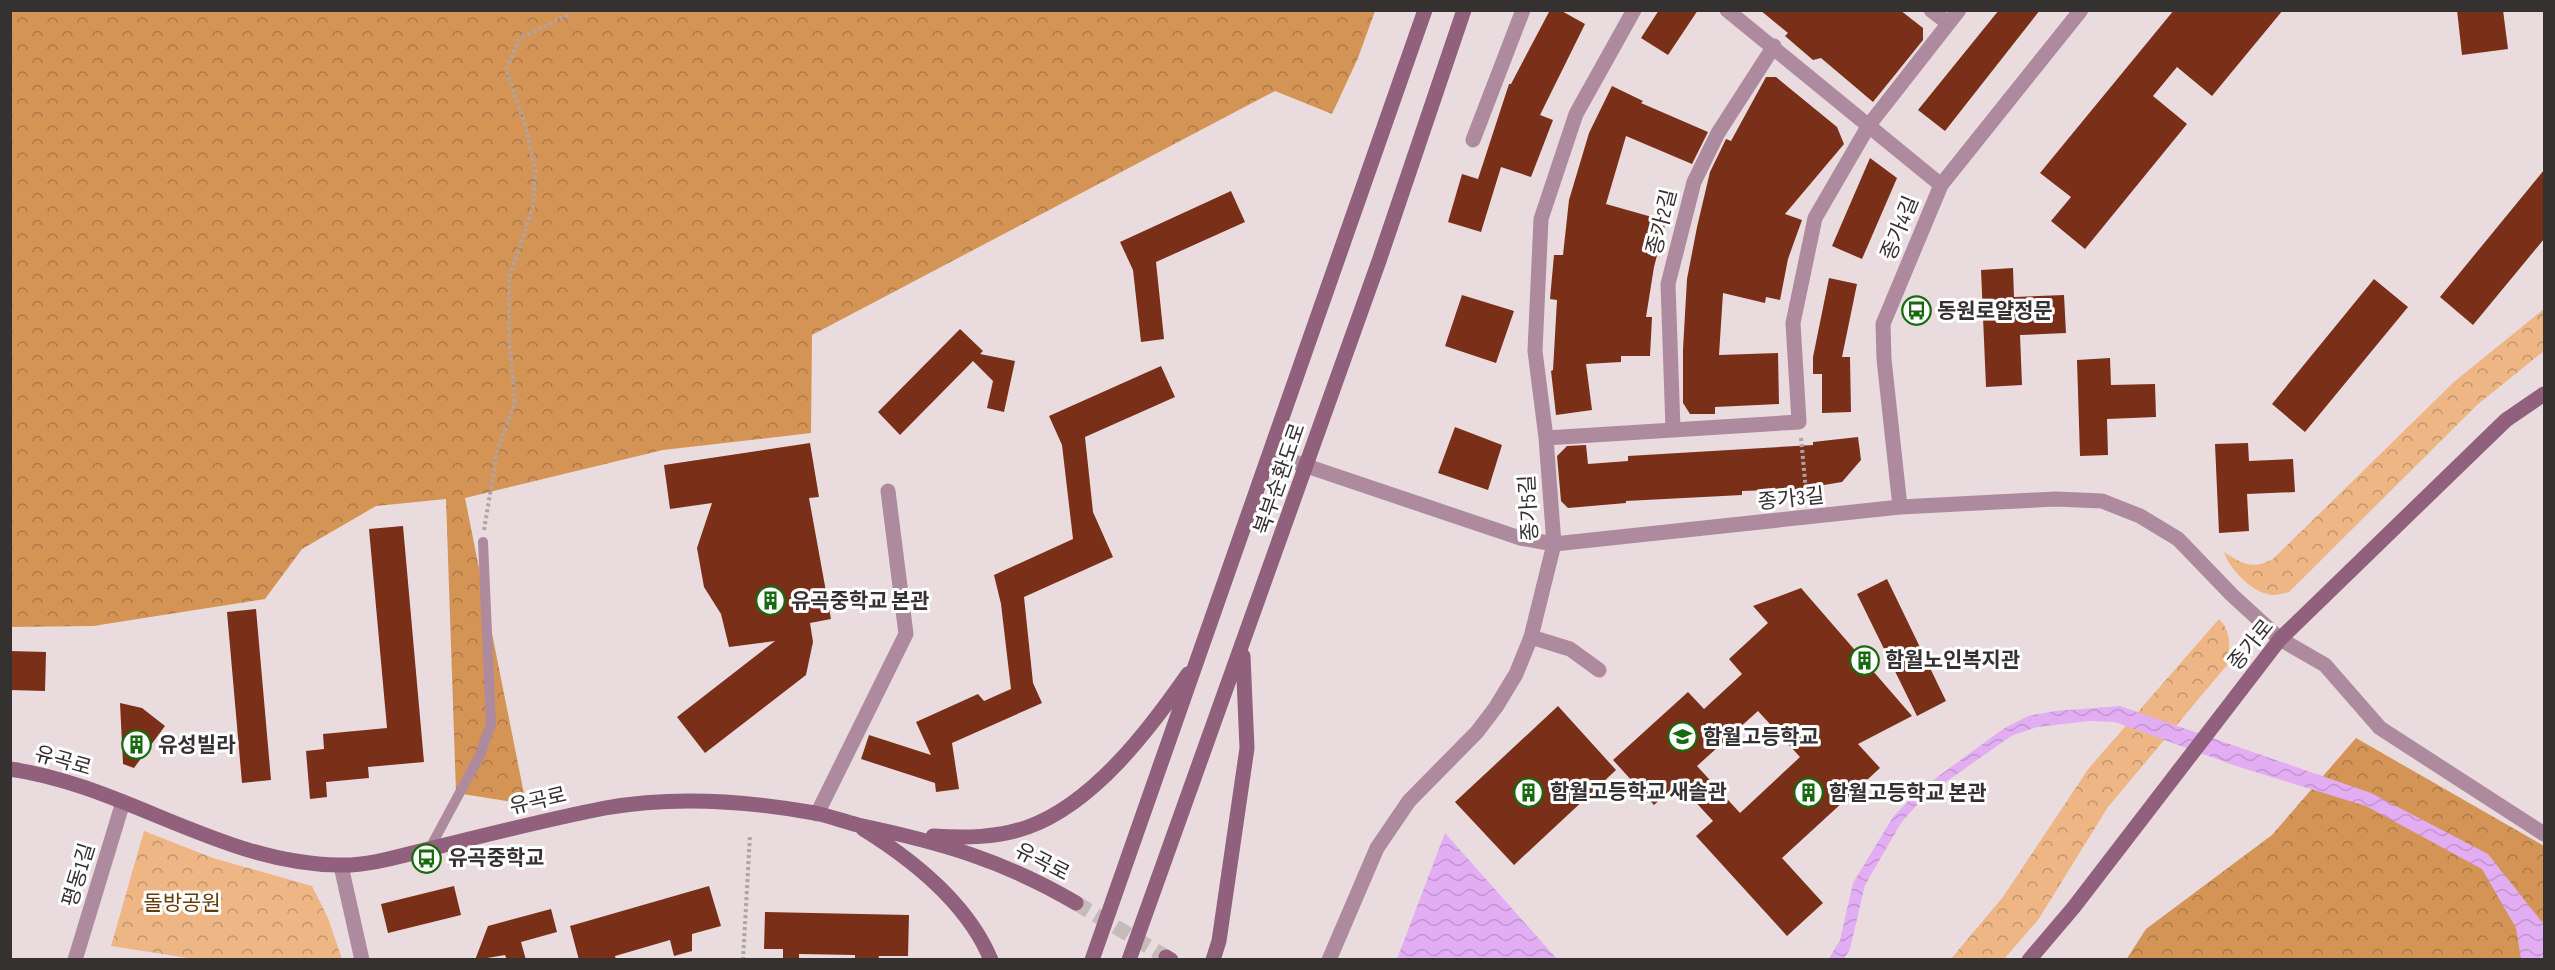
<svg xmlns="http://www.w3.org/2000/svg" width="2555" height="970" viewBox="0 0 2555 970" font-family="'Sofia Sans Condensed','Noto Sans KR',sans-serif">
<defs>
<pattern id="forest-crowns" width="20" height="18" patternUnits="userSpaceOnUse" patternTransform="scale(1.5)"><rect width="20" height="18" fill="#d49456"/><path d="M2 6a3 3 0 1 1 6 0M12 15a3 3 0 1 1 6 0" fill="none" stroke="#ad7948"/></pattern>
<pattern id="park-crowns" width="20" height="18" patternUnits="userSpaceOnUse" patternTransform="scale(1.5)"><rect width="20" height="18" fill="#edb684"/><path d="M2 6a3 3 0 1 1 6 0M12 15a3 3 0 1 1 6 0" fill="none" stroke="#c1956d"/></pattern>
<pattern id="water-waves" width="16" height="10" patternUnits="userSpaceOnUse" patternTransform="scale(1.5)"><rect width="16" height="10" fill="#e2adf2"/><path d="M0 5q4-4 8 0t8 0" fill="none" stroke="#c295d0"/></pattern>
</defs>
<rect width="100%" height="100%" fill="#eadcde"/>
<path fill="url(#forest-crowns)" d="M10,11H1375L1358,58L1332,114L1275,91L812,335L811,433L663,450L465,498L526,804L456,793L446,499L376,506L302,549L265,599L93,626L11,627Z
M2356,738L2544,846V919L2521,959L2126,960L2146,929L2272,835Z"/>
<path fill="url(#park-crowns)" d="M2544,309V351L2477,405L2289,592C2284,593 2278,595 2274,595C2254,595 2229,569 2224,552C2243,564 2252,570 2273,559L2455,381Z
M2219,619C2232,632 2230,647 2227,665L2108,807L2038,920L2004,959L1950,960L2003,897L2089,768Z
M144,831L213,858L312,886L328,918L342,959H194L111,946Z"/>
<path fill="url(#water-waves)" d="M2120,706L2371,793L2488,854L2542,922L2544,919V959H2521L2516,928L2482,869L2366,806L2239,767L2115,722L2090,721L2037,727L2011,736L1922,799L1901,823L1865,885L1850,949L1844,959L1828,960L1840,940L1853,883L1893,817L1917,792L2003,729L2028,716L2055,711Z
M1445,833L1557,959H1397Z"/>
<path fill="#7a2f19" fill-rule="evenodd" d="M1550,10H1560L1585,24L1540,115L1553,120L1531,177L1501,167L1481,232L1448,222L1462,174L1478,179L1509,84H1511Z
M1659,10H1698L1668,55L1641,38Z
M1760,10H1900L1923,28V40L1873,102L1821,58L1813,60L1785,36L1788,33Z
M1999,10H2040L1945,131L1918,110Z
M2174,10H2283L2212,96L2177,67L2153,96L2187,124L2085,249L2051,221L2071,197L2040,173Z
M2457,10H2503L2508,49L2462,55Z
M1766,77H1776L1837,127L1844,144L1785,214L1802,220L1788,259L1780,300L1766,297L1765,303L1723,293L1719,355L1778,353L1779,404L1715,407V414H1690L1683,403V349L1687,279L1697,227L1710,172L1726,139L1731,141Z
M1612,86L1643,101L1641,103L1708,132L1692,164L1626,136L1606,204L1666,221L1654,267L1646,317H1652L1650,356H1621V362L1586,364L1592,410L1556,415L1551,371L1553,370L1557,300L1550,299L1554,255H1563L1569,200L1589,133Z
M1870,158L1897,178L1862,259L1832,246Z
M2544,170V239L2473,325L2440,297Z
M1231,191L1245,222L1156,262L1164,339L1141,342L1133,270L1120,242Z
M2013,268L2014,297L2064,295L2066,333L2020,335L2022,385L1986,387L1981,270Z
M1829,278L1857,284L1842,357H1850L1851,412L1822,413V374H1813V357Z
M2374,279L2408,307L2305,432L2272,404Z
M1462,295L1514,311L1496,363L1445,346Z
M960,329L983,351L980,354L1015,361L1004,412L987,408L993,381L973,361L900,435L878,412Z
M2110,358L2111,385L2155,384L2156,417L2107,419L2108,455L2080,456L2077,360Z
M1161,366L1175,397L1085,437L1093,512L1113,557L1024,597L1033,683L1042,703L952,743L959,789L936,792L935,783L861,759L869,735L931,755L916,722L978,694L984,701L1011,689L1001,604L994,575L1073,539L1062,445L1049,416Z
M1455,427L1502,445L1488,490L1438,473Z
M1858,437L1861,460L1842,482L1800,489L1742,491V495L1626,501V503L1568,508L1561,501L1557,456L1567,446L1586,445L1588,464L1628,461V456L1813,445V442Z
M810,443L819,497L809,498L831,619L810,623L813,642L806,675L705,753L677,717L775,641L729,647L721,614L704,587L697,548L712,503L670,509L664,465Z
M2248,443L2249,461L2293,459L2295,492L2247,494L2249,531L2219,533L2215,444Z
M403,526L424,762L368,767L369,778L326,782L327,797L310,799L306,751L324,749L323,734L387,728L369,529Z
M1887,579L1946,701L1917,716L1857,594Z
M1801,588L1912,716L1858,744L1880,768L1782,858L1823,903L1787,936L1696,836L1713,821L1678,783L1654,805L1613,760L1688,692L1704,709L1742,674L1729,659L1768,623L1753,606ZM1758,711L1800,757L1740,813L1697,766Z
M256,609L271,780L242,783L227,612Z
M10,651L46,652L45,691L10,690Z
M120,703L142,708L165,726L134,768L123,764Z
M1558,706L1616,770L1514,865L1455,802Z
M454,886L461,915L388,933L381,904Z
M709,886L721,926L692,934V951L674,956L670,940L615,956L616,960H579L570,926Z
M551,909L557,932L521,942L526,960H507L505,955L475,960L488,926Z
M765,912L909,915L908,956H879L878,960H855V955L799,954V960H783V949H764Z"/>
<g fill="none" stroke-linecap="round" stroke-linejoin="round">
<path stroke="#c6babb" stroke-width="15" stroke-dasharray="15 8" stroke-linecap="butt" d="M1076,903L1166,957"/>
<path stroke="#afa4a5" stroke-width="4" stroke-dasharray="3 3" stroke-linecap="butt" d="M1801,438L1807,502
M484,530L497,452L515,403L509,336V278L533,207L535,169L526,127L506,70L520,38L568,15V10
M743,960L750,835"/>
<path stroke="#ad8a9d" stroke-width="10" d="M430,848L480,755L491,724L483,542"/>
<path stroke="#ad8a9d" stroke-width="15" d="M1727,10L1941,185
M1931,10L1948,23
M1473,140L1523,10
M1673,429L1668,284L1694,182L1718,133L1774,46
M1546,438L1799,422L1793,323L1815,218L1869,125L1959,10
M1271,454L1520,538L1554,544L1900,507L2056,499L2102,501L2140,516L2178,539L2232,595L2280,639L2325,665L2380,728L2544,834
M1900,507L1884,359L1883,324L1941,185L2081,10
M1531,637L1570,649L1599,670
M817,814L906,634L888,491
M341,866L362,960
M75,960L123,802
M1329,960L1377,848L1409,801L1477,732L1496,707L1516,674L1531,637L1554,544L1546,438L1535,351L1541,219L1576,114L1634,10"/>
<path stroke="#91607c" stroke-width="15" d="M10,769C124,785 223,864 339,865C372,866 406,854 437,847C493,833 549,819 605,808C672,796 748,801 815,813C829,816 843,821 858,825C939,842 1003,860 1076,903
M863,829C913,860 968,904 991,960
M933,836C965,838 997,838 1028,827C1094,803 1149,730 1188,674
M1166,957L1171,960
M1092,960L1425,10
M1129,960L1379,261L1464,10
M1213,960L1219,941L1247,748L1243,656
M2029,960L2074,907L2280,639L2506,420L2544,394"/>
</g>
<defs>
<symbol id="bus-ring" viewBox="-11 -11 22 22"><circle r="9.5" fill="#fff" stroke="#186a0f" stroke-width="1.5"/><path d="M-5-6H5V4H4V6H2V4H-2V6H-4V4H-5ZM-3.5-4V0h7V-4ZM-3.5 1.2v1.5H-2V1.2ZM2 1.2v1.5H3.5V1.2Z" fill="#186a0f"/></symbol>
<symbol id="building-ring" viewBox="-11 -11 22 22"><circle r="9.5" fill="#fff" stroke="#186a0f" stroke-width="1.5"/><path d="M-4-6H4V6H1V3H-1V6H-4ZM-2.5-4.3h1.7v1.8h-1.7ZM.8-4.3h1.7v1.8H.8ZM-2.5-1h1.7V.8h-1.7ZM.8-1h1.7V.8H.8Z" fill="#186a0f"/></symbol>
<symbol id="school-ring" viewBox="-11 -11 22 22"><circle r="9.5" fill="#fff" stroke="#186a0f" stroke-width="1.5"/><path d="M0-5L7-2L0 1L-7-2ZM-4 1L0 2.5L4 1V4Q0 6-4 4Z" fill="#186a0f"/></symbol>
</defs>
<g fill-rule="evenodd">
<use href="#bus-ring" x="1900" y="294" width="33" height="33"/>
<use href="#building-ring" x="754" y="584" width="33" height="33"/>
<use href="#building-ring" x="1848" y="644" width="33" height="33"/>
<use href="#school-ring" x="1666" y="720" width="33" height="33"/>
<use href="#building-ring" x="120" y="728" width="33" height="33"/>
<use href="#building-ring" x="1512" y="776" width="33" height="33"/>
<use href="#building-ring" x="1792" y="776" width="33" height="33"/>
<use href="#bus-ring" x="410" y="842" width="33" height="33"/>
</g>
<g text-anchor="middle" dominant-baseline="central" stroke-width="6" stroke-linejoin="round" paint-order="stroke">
<g font-size="21" fill="#363131" stroke="#fff">
<text transform="translate(1662 222) rotate(-76)">종가2길</text>
<text transform="translate(1900 228) rotate(-68)">종가4길</text>
<text transform="translate(1280 479) rotate(-71)">북부순환도로</text>
<text transform="translate(1791 499) rotate(-6)">종가3길</text>
<text transform="translate(1529 508) rotate(-93)">종가5길</text>
<text transform="translate(2251 645) rotate(-51)">종가로</text>
<text transform="translate(63 761) rotate(16)">유곡로</text>
<text transform="translate(538 801) rotate(-13)">유곡로</text>
<text transform="translate(1042 862) rotate(27)">유곡로</text>
<text transform="translate(79 875) rotate(-73)">평동1길</text>
</g>
<g font-size="21" font-weight="bold" fill="#363131" stroke="#fff" text-anchor="start">
<text x="1937" y="311">동원로얄정문</text>
<text x="791" y="601">유곡중학교 본관</text>
<text x="1885" y="660">함월노인복지관</text>
<text x="1703" y="737">함월고등학교</text>
<text x="158" y="745">유성빌라</text>
<text x="1550" y="792">함월고등학교 새솔관</text>
<text x="1829" y="793">함월고등학교 본관</text>
<text x="448" y="858">유곡중학교</text>
</g>
<g font-size="21" fill="#663b0a" stroke="#fff">
<text x="182" y="903">돌방공원</text>
</g>
</g>
<rect width="2555" height="970" fill="none" stroke="#363131" stroke-width="24"/>
</svg>
